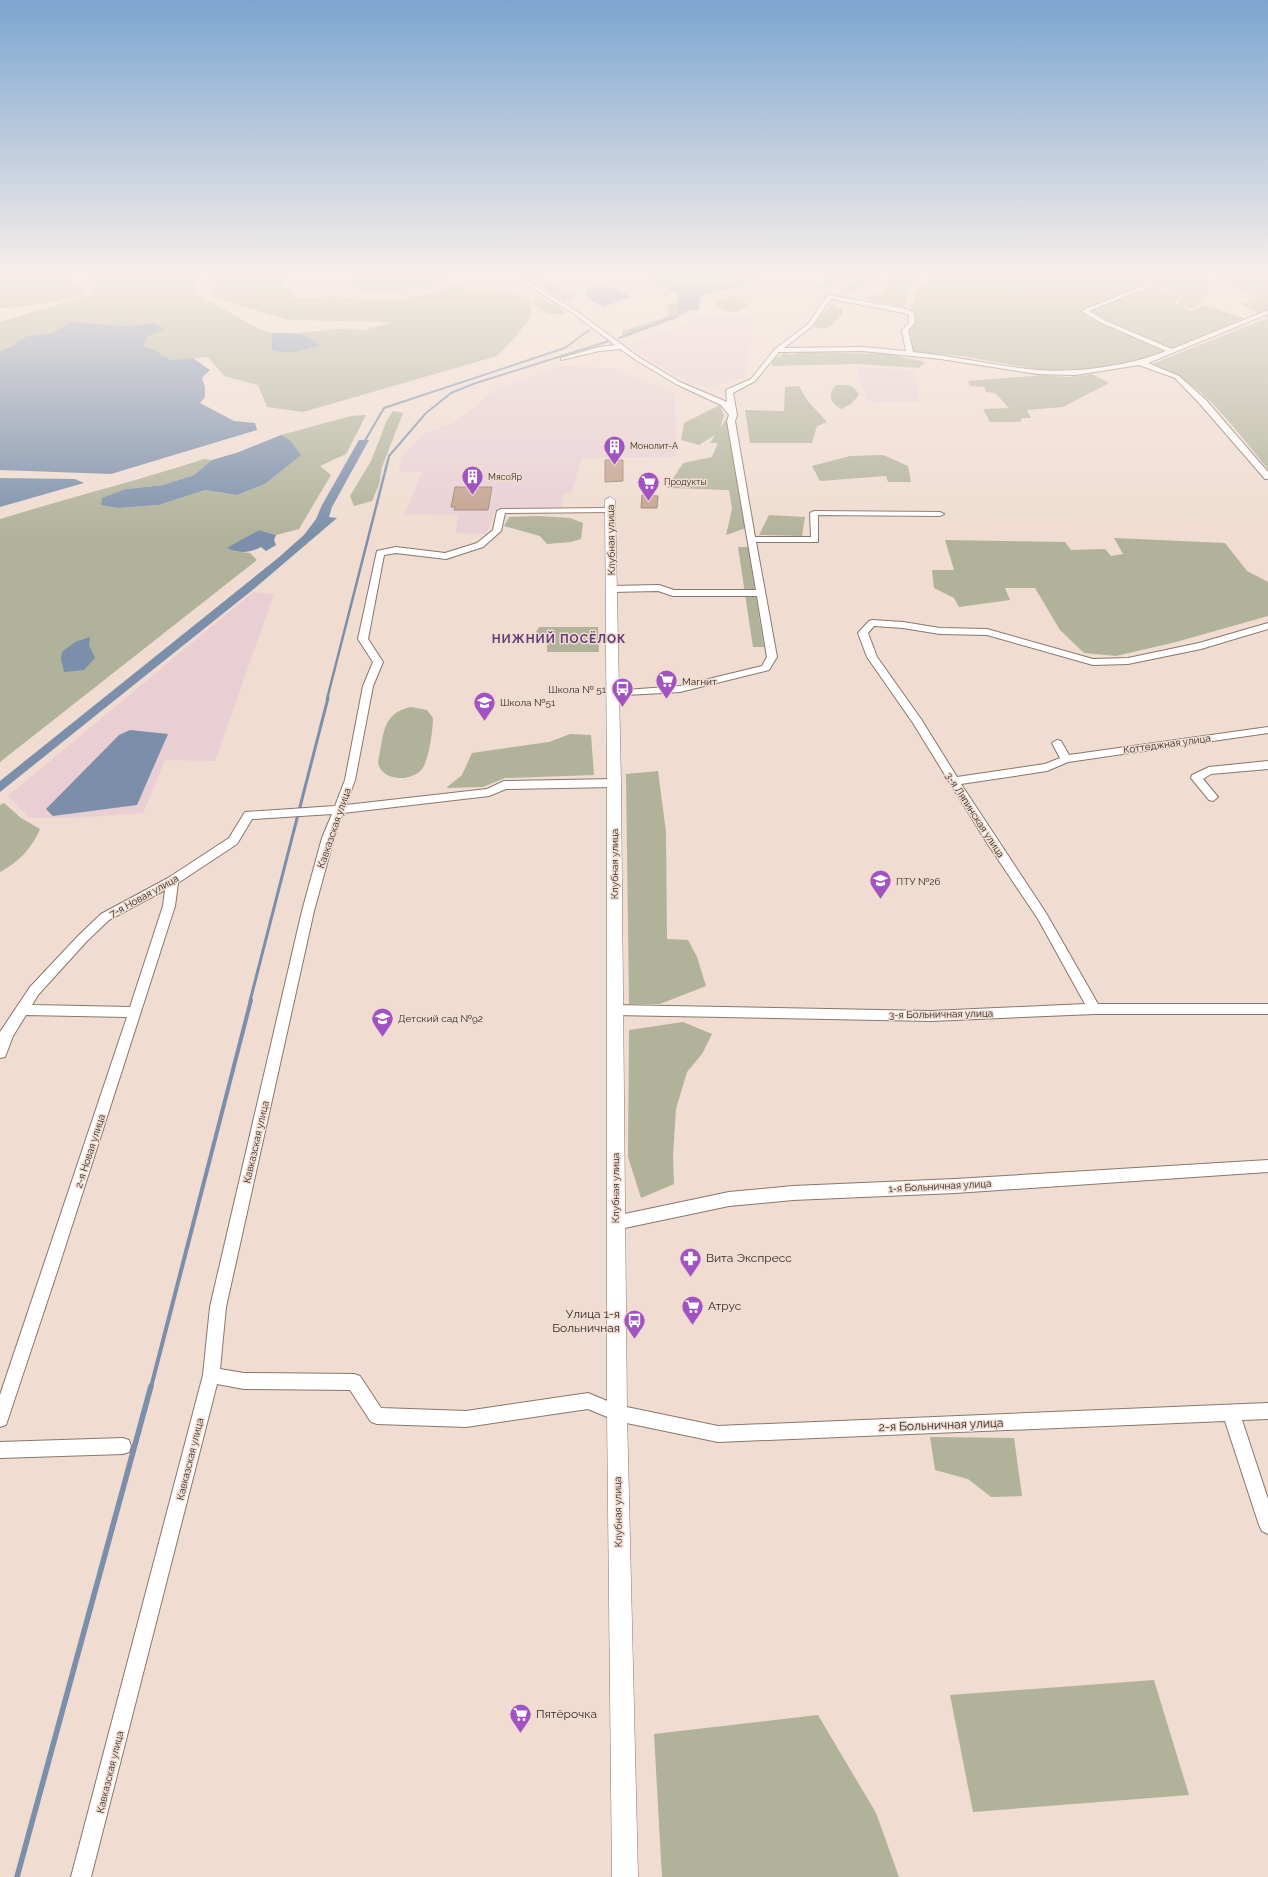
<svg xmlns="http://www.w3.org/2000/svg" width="1268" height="1877" viewBox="0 0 1268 1877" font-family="Raleway,sans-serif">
<rect width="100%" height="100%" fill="#f0dcd0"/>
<path fill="#e9cfd4" d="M696,315L754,317L746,376L712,387L688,383L651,361L627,344L692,322Z
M560,365L616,369L675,393L676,457L582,458L572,492L564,494L561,509L496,510L486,534L456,533L458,515L405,514L422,472H399L401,457L425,433L452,424L497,389Z
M858,367L913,370L920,401L868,402L859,379Z
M253,592L274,594L215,761L165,760L143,813L75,818H30L8,796Z"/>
<path fill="#b0b299" d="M7,274H65L87,293L54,302L0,309V279Z
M87,274H194L198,295L259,329L272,333V350L313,338L296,333L339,329L365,330L393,322L288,320L215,298L209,282L212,274H283V284L296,298L337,297L370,300H399L433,293L458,282L476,295L497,289L528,299L532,315L517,335L497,356L303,412L267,407L258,385L224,376L208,357L173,360L163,356L154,349L143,346L155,323L127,326L71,322L52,333L27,336L11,347L0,351V322L92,294Z
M359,274H450L448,278L431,288L372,293L354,288L351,280Z
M522,274H539L552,284L577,296L566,302Z
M835,274H849L828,289L814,288L825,278Z
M861,274H883C868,290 862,291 840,291Z
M942,274H1148L1155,280L1156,286L1179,297L1175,303L1190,311L1204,305L1244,318L1156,355L1129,362L1074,371H1046L963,356L913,352L909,331L916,314L910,310C917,290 921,281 942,274Z
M1152,274H1201L1207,279L1210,287L1201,304L1190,309L1178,303L1182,297L1158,285Z
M1207,274H1268V317L1239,303L1258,297Z
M893,276L919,278L906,298L904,307L867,300V297L881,294L889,287L882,283Z
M731,297H739L748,304C740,315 725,313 715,305L717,301Z
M539,298L557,306L567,314C546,314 548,316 532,302Z
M677,302L676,310L693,309L680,317L623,338L622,331L669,316L667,304Z
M832,304L842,309V314C831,326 829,331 812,327Z
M1268,318V469C1241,437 1216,400 1180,377C1171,372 1161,368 1152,364Z
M802,352L889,354L925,362L919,368L856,364L772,366V361L784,353L791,355Z
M1092,374L1109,383L1063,407L1027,410L1031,418H1022L1020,422H990L983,409L1009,408L995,393L986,392L984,387L970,386L968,381L1044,375L1069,377Z
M836,385C846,385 854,384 859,395L851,404L841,409C830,403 827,395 836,385Z
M799,386L807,400L827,422L817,426L812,443H750L745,410L784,411L785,387Z
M720,405L724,415L720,428L729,415L746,528L726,535L732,509L729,490L667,488L683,463L712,457L718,443H710L715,435L699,445L681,440L684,423Z
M393,411L403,413L382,467L379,485L372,501L354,506L350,496L371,461L387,420Z
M366,415L346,454L320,466L331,475L299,529L276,535L259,530L247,538L233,551L250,553L257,560L0,762V519C68,498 136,481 204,459L212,460L194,475L163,485L126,489L119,508L159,505L205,490L237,495L265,484L300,455L290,440L281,435L351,416Z
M883,455L908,466L911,482H888L886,476L820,481L812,466L850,456Z
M769,515L805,517L802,536L759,535Z
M539,516L570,518L583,523L581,539L571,542L547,544L540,536L504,526L509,517Z
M1114,538L1225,543L1247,571L1268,582V616L1176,642L1116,656L1084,653L1060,630L1035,588H1005L1010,600L959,607L954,598L934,588L932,570H954L945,540L1065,542L1071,550L1105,549L1111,556L1123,554Z
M738,547H748L764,647H753Z
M539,627H598L599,652H547V642L536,632Z
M411,707L427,710L433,718C433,729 429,760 422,769C411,783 380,781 378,762C384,736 381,713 411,707Z
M570,734L591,735L594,775L505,778L483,787L446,788L462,775L472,753L549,742Z
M658,771L666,832L667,939L688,940L697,957L706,986L660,1004H629L626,774Z
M4,803L21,818L40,829C31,849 20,861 0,872V805Z
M683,1022L712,1034L702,1054L687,1072L676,1109L673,1155L674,1184L641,1198L628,1157L629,1030Z
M930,1437L1014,1438L1022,1496L991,1497L968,1479L935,1470Z
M1154,1680L1189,1795L973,1812L950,1695Z
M818,1715L876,1813L899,1877H662L654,1734Z"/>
<path fill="#7b8faa" d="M659,274H766L743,281L748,283L740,288H728L700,297L699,310H676L679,295L651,280Z
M589,287C608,287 617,286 632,298L624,299L604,307L590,300L584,293Z
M71,322L127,326L155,323L165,330L148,336L143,346L154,349L163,356L172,360L193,358L210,370L202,378L205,387V397L200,403L234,421L255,423L257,430L111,474L0,470V351L11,347L27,336L52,333Z
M272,333C290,333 307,331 320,346L288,353L272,350Z
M281,435L290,440L301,455L265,484L237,495L205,490L159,505L119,508L101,505L102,498L126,489L163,485L194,475L212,460L239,452Z
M359,440H369L332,507L329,517L337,518L255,588L0,792V781L278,558L304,535L316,519L322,505Z
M0,478L75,479L84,483L0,507Z
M259,530L276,535L274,540L276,545L266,551L261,547C250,553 239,554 227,548Z
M90,637L89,645L95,658L84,670L64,672L61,659L62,652L75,642Z
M130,730L168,734L137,805L53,816L46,809L119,735Z"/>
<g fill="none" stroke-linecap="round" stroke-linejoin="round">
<path stroke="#7b8faa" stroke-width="2" d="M619,338L674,317L686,307
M363,444L384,408L565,348L589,330
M388,461L389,456L426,413L451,393L473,384L609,341"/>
<path stroke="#7b8faa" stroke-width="2.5" d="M327,699L388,460"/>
<path stroke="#7b8faa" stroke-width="3" d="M250,1001L328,698"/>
<path stroke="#7b8faa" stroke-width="4" d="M151,1387L251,1000"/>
<path stroke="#7b8faa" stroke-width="5.5" d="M17,1877L151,1386"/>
</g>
<path fill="#c2a18e" stroke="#968479" d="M605,460H623V481L605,482Z
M455,487H492L488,510H454L455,507H451Z
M642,495L658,496L657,508H641Z"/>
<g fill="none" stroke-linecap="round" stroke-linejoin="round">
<defs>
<path id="minor" d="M509,274H516L578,312L640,358L680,382L727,402L726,390L751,379L775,349L808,324L827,296L829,295L906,309L914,313L915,323L908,330L913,352C955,356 996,366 1037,370C1077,373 1129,366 1166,351L1102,323L1081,311L1148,284L1153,285L1089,311L1106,321L1172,349L1268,310V314L1148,363L1179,376L1206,400L1268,472V479H1265L1200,404L1175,378L1139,365L1075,375L1037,374L941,359L863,351L779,352L755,381L733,393L737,415L735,421L755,537H811L810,513L814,511L940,512L944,514L940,516L818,515V542H756L777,657L769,670L680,692L609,696L607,694L612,691L680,686L762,666L767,657L757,596H673L658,591L611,592L607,589L611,586L659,585L674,590H756L727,421L729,415L721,405L676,384L636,360L620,349L599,351L561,360V358L599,347L615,345L574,314ZM831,299L904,313L909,315V323L902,330L906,351L863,347L784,348L812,326Z
M610,508H613V512L505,513L501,531L483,547L446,559L396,553L384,555L368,639L383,662L373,686L355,780L346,805L487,789L504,781L614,779L619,783L614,787L506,789L489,796L343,813L334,838L314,911L226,1307L220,1369L244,1373L354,1374L360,1376L381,1408L466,1411L588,1393L617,1405L718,1426L1268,1403V1419L1242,1420L1268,1499V1534L1262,1531L1259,1525L1225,1421L718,1442L617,1421L588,1409L466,1427L377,1424L371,1422L350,1390L244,1389L217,1384L91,1877H71L203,1375L210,1307L302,911L322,838L332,814L252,819L237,844L178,883L175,906L58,1269L6,1425L0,1427V1395L127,1017L26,1015L13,1036L5,1057L0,1058V1032L30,987L79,935L101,914L168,878L229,838L245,812L335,806L345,780L363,686L373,662L358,639L377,551L396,547L445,553L477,543L493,530L497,511L501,509ZM165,890L163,906L130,1007L32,1005L38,995L87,941L109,920Z
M872,620L903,622L940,628L987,629L1093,659L1128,658L1199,643L1268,623V629L1201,649L1128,664L1093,665L987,635L940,634L903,628L874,626L868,633L877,657L921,719L957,777L1045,764L1060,758L1052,743L1057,740L1061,741L1069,755L1268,727V733L1068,762L1047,771L961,784L1046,913L1098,1004H1268V1014H1094L931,1021L614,1015L610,1014L608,1010L610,1006L614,1005L931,1011L1085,1004L1038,919L987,843L913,723L867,657L858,633L869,621Z
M1268,761V769L1211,774L1203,779L1218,797L1213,801L1209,800L1191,778L1192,775L1209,767Z
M1268,1160V1172L955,1193L793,1200L729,1206L615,1230L610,1228L608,1223L610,1218L615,1216L729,1192L793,1186L955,1179Z
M123,1438L129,1440L131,1446L129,1452L123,1454L0,1458V1442Z"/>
<path id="tertiary" d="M610,497L615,500L621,783L627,1413L638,1877H612L607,1413V783L605,500Z"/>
</defs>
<use href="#minor" stroke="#89776c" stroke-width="2"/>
<use href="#tertiary" stroke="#89776c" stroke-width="1"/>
<use href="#minor" fill="#fff" fill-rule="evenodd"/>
<use href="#tertiary" fill="#fff" fill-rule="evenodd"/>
</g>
<linearGradient id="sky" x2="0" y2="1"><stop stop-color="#7ca5cf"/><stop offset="0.51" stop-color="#f8efea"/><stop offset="1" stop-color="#f8efea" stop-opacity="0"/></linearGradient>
<rect width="1268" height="537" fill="url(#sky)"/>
<defs>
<symbol id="building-pin" viewBox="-11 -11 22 30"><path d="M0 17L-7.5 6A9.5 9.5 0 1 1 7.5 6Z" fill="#a152c3" stroke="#f0dcd0"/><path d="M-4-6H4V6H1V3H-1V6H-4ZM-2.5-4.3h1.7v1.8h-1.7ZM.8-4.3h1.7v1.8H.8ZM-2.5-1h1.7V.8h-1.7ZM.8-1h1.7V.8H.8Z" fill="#fff"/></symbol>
<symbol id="supermarket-pin" viewBox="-11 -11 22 30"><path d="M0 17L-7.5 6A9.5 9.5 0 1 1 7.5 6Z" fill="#a152c3" stroke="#f0dcd0"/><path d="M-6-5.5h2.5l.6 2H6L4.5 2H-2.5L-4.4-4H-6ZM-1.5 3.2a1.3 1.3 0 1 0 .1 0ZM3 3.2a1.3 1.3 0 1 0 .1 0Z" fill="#fff"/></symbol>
<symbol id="bus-pin" viewBox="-11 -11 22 30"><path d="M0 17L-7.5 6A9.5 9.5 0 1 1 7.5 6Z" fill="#a152c3" stroke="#f0dcd0"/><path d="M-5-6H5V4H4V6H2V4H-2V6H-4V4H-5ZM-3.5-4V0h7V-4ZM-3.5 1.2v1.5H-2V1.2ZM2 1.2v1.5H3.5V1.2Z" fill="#fff"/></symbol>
<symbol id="school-pin" viewBox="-11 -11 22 30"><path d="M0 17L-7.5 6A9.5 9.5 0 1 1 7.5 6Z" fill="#a152c3" stroke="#f0dcd0"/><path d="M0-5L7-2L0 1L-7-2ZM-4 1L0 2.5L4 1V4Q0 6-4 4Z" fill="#fff"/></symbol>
<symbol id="university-pin" viewBox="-11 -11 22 30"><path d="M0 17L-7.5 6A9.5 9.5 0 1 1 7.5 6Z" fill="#a152c3" stroke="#f0dcd0"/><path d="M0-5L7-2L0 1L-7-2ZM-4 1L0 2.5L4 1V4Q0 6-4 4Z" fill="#fff"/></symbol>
<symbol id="pharmacy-pin" viewBox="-11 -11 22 30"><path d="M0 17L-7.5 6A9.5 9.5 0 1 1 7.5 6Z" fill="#a152c3" stroke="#f0dcd0"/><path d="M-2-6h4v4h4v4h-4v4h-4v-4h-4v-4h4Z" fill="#fff"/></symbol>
</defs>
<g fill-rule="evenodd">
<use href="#building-pin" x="602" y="434" width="25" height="34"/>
<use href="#building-pin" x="460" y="464" width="25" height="34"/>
<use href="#supermarket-pin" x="636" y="470" width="25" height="34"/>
<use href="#supermarket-pin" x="654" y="668" width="25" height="34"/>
<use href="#bus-pin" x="610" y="676" width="25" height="34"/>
<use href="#school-pin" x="472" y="690" width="25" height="34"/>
<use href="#university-pin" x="868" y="868" width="25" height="34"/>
<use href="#school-pin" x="370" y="1006" width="25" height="34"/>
<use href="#pharmacy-pin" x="678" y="1246" width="25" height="34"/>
<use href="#supermarket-pin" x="680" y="1294" width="25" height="34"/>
<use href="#bus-pin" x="622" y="1308" width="25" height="34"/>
<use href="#supermarket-pin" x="508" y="1702" width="25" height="34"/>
</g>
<g text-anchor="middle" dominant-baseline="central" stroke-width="3" stroke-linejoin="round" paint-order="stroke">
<g font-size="9" fill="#332b26" stroke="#f0dcd0" text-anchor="start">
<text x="630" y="446">Монолит-А</text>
<text x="488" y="477">МясоЯр</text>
<text x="664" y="482">Продукты</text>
</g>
<g font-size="10" fill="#332b26" stroke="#f0dcd0">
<text transform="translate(611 540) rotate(-91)">Клубная улица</text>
<text transform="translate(1167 744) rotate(-8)">Коттеджная улица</text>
<text transform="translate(975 815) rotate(57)">3-я Ляпинская улица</text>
<text transform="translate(334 828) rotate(-71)">Кавказская улица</text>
<text transform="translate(614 864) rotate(-90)">Клубная улица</text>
<text transform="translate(144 896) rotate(-29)">7-я Новая улица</text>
<text transform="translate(941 1014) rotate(-1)">3-я Больничная улица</text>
<text transform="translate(256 1142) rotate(-77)">Кавказская улица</text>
<text transform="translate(90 1151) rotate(-72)">2-я Новая улица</text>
<text transform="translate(940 1186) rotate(-3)">1-я Больничная улица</text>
<text transform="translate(615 1188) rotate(-90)">Клубная улица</text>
<text transform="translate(190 1459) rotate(-76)">Кавказская улица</text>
<text transform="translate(618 1512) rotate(-91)">Клубная улица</text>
<text transform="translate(110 1772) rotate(-76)">Кавказская улица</text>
</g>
<g font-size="10" fill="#332b26" stroke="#f0dcd0" text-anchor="start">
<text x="682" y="681">Магнит</text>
<text x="606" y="689" text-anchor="end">Школа № 51</text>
<text x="500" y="702">Школа №51</text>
<text x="896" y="881">ПТУ №26</text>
<text x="398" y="1018">Детский сад №92</text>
</g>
<g font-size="12" font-weight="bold" letter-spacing="1" fill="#633c75" stroke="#f0dcd0">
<text x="559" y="639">НИЖНИЙ ПОСЁЛОК</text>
</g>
<g font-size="12" fill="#332b26" stroke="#f0dcd0" text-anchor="start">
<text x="706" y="1258">Вита Экспресс</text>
<text x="708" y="1306">Атрус</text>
<text x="620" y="1314" text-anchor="end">Улица 1-я<tspan x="620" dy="14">Больничная</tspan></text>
<text x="536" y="1714">Пятёрочка</text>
</g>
<g font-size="12" fill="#332b26" stroke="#f0dcd0">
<text transform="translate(941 1425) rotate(-2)">2-я Больничная улица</text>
</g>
</g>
</svg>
